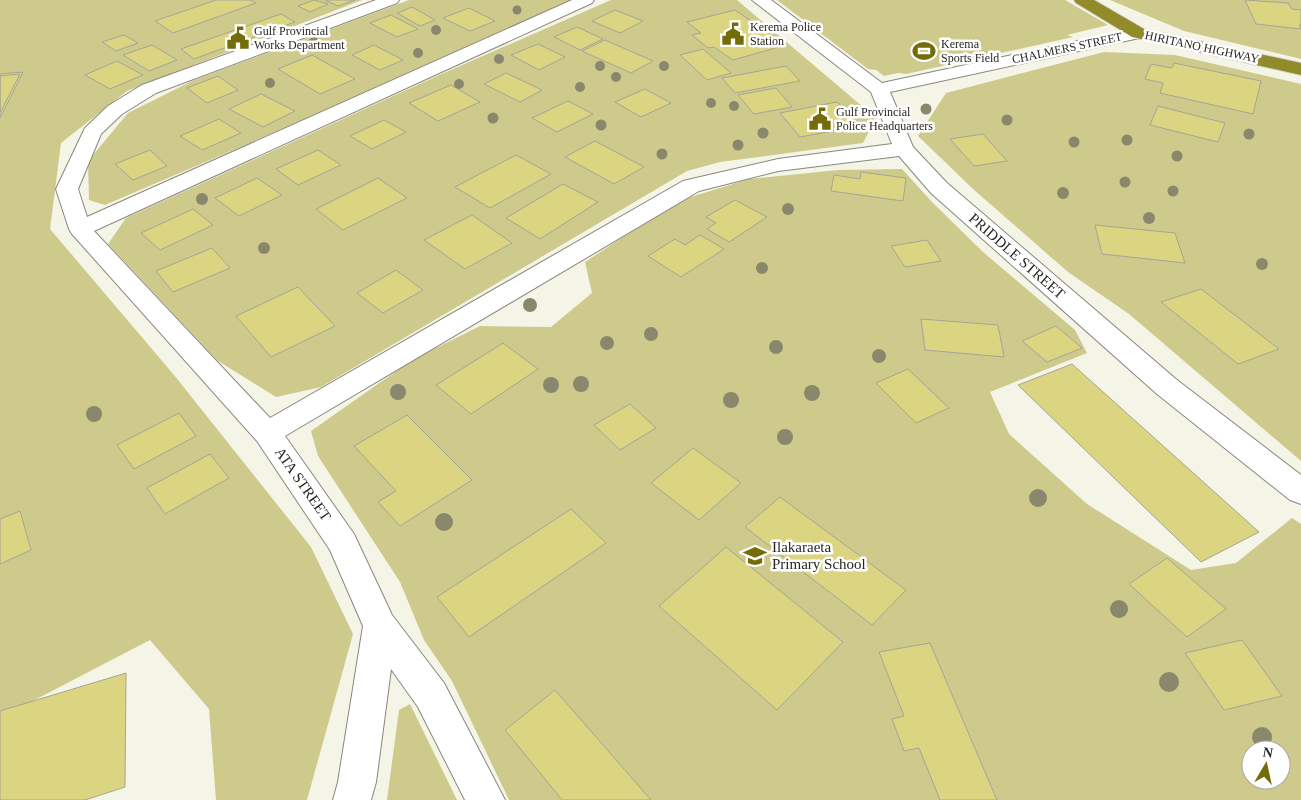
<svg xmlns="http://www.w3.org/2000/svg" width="1301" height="800" viewBox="0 0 1301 800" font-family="Georgia,serif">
<rect width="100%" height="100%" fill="#f4f4e7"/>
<path fill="#ceca8c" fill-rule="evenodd" d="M0,0H362L127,91L61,143L50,229L174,375L311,547L353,634L307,800H216L209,709L150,640L0,718Z
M409,0H572L303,120L105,205L89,200L88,161L128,113L192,81Z
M611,0H737L876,118L863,143L720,162L687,171L321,387L276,397L218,361L108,244L126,218L437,76Z
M777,0H1065L1108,25L1067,35L1073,37L906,74L898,73L884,76L876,70L868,69Z
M1110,0H1301V59L1184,31Z
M1104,52L1175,55L1301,84V461L1129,314L1068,272L973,189L918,136L946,93Z
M902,169L932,202L983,252L1075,330L1087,353L990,392L1009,434L1087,504L1191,570L1236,563L1292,518L1301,524V800H509L452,681L424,640L400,582L318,456L311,431L412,360L480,326L551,327L592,293L585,262L678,201L749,179L838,170ZM1251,750H1281V780H1251Z
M410,704L457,800H387L399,710Z"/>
<path fill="#dbd582" stroke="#a5a498" d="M216,0H250L256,3L173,33L155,21Z
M314,0L328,4L310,12L298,6Z
M325,0H355L338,6Z
M1245,0L1288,3L1292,9L1301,10V25H1299L1301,29L1256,24Z
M412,7L435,20L420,26L397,13Z
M469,8L495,21L470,31L443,18Z
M615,10L643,21L620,33L592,21Z
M735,10L786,45L733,60L714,47L708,48L692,35L701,33L687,22Z
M281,14L295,22L194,59L181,49Z
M391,15L418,29L397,37L370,23Z
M577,27L603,39L580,50L554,37Z
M124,35L138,43L116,51L102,42Z
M605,40L653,61L631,73L582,51Z
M538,44L565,57L539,70L511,55Z
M152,45L177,60L149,71L123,55Z
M374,45L403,60L380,70L352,55Z
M703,49L731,73L707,80L680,55Z
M312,55L355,79L320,94L278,69Z
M117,61L143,75L110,89L85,75Z
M1174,63L1261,81L1253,114L1160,93L1163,83L1145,79L1151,64L1172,68Z
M786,66L800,81L735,93L722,78Z
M23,72L0,118V74Z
M506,73L542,90L520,102L484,84Z
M20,74L0,113V76Z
M218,76L238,90L207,103L187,88Z
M451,85L480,102L438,121L409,103Z
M776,88L792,107L754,114L738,95Z
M645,89L671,103L641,117L615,102Z
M261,94L295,111L263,127L229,109Z
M568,101L593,114L557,132L532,118Z
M837,102L860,126L800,137L780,113Z
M1158,106L1225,123L1218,142L1150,125Z
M219,119L241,133L202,150L180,136Z
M384,120L406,132L372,149L350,136Z
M983,134L1007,161L974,166L950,139Z
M595,141L644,167L614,184L565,157Z
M150,150L167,166L133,180L115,164Z
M318,150L341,165L298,185L276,169Z
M516,155L551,174L490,208L455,187Z
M861,172L906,178L903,201L831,191L834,175L860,179Z
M257,178L282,195L239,216L215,198Z
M378,178L407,198L343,230L316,209Z
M563,184L598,202L540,239L506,218Z
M735,200L767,217L729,242L707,229L716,223L706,217Z
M193,209L213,225L160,250L141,233Z
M472,215L512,243L465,269L424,240Z
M1095,225L1175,233L1185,263L1102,254Z
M700,235L724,249L681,277L648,256L675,239L685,245Z
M927,240L941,261L905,267L891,246Z
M212,248L230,268L173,292L156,271Z
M396,270L423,290L383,313L357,293Z
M298,287L335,326L271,357L236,316Z
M1201,289L1279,349L1238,364L1161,302Z
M921,319L998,325L1004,357L925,350Z
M1056,326L1082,348L1047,362L1022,341Z
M503,343L538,369L471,414L436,385Z
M1072,364L1259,532L1201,562L1018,385Z
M908,369L949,408L916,423L876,383Z
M630,404L656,428L620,450L594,425Z
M179,413L196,436L134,469L117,445Z
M407,415L472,480L400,526L378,502L396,491L354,446Z
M693,448L741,483L699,520L651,483Z
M210,454L229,478L165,514L147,488Z
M780,497L906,590L872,625L745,527Z
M571,509L606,543L469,637L437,597Z
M20,511L31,550L0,564V519Z
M726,547L843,642L777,710L659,606Z
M1167,558L1226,609L1187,637L1129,584Z
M1242,640L1282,696L1224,710L1185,653Z
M930,643L997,800H940L919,748L904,751L892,719L904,716L879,652Z
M126,673L125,787L85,800H0V711Z
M555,690L651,800H562L505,730Z"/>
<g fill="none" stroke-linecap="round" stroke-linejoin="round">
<defs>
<path id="street" d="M376,0H399L397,3L156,93L122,114L101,134L78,189L87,217L572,0H594L592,3L94,231L270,418L683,181L778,159L892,144L871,92L752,0H771L882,83L1138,28L1144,29L1147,33L1144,37L890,92L913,147L947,183L1177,380L1301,475V504L1290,500L1157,394L931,193L899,156L778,171L699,191L285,436L354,534L392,615L444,683L505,800H465L418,707L391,669L376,782L371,800H333L338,782L363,626L330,550L257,441L72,234L69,229L56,189L85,128L108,106L142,85Z"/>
<path id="highway" d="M1074,0H1094L1144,29L1301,63V75L1132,37L1076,3Z"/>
</defs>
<use href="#street" stroke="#89887d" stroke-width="2"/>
<use href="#highway" stroke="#d4d4d3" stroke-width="2"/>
<use href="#street" fill="#fff" fill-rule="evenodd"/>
<use href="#highway" fill="#928b2a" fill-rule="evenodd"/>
</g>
<g fill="#89886d">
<circle cx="517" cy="10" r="4.5"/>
<circle cx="436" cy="30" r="5"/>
<circle cx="314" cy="42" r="5"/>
<circle cx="418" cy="53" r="5"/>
<circle cx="499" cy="59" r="5"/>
<circle cx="600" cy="66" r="5"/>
<circle cx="664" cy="66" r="5"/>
<circle cx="616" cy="77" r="5"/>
<circle cx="270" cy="83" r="5"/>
<circle cx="459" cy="84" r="5"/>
<circle cx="580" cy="87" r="5"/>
<circle cx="711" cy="103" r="5"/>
<circle cx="734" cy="106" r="5"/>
<circle cx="926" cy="109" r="5.5"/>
<circle cx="493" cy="118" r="5.5"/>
<circle cx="1007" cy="120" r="5.5"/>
<circle cx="601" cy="125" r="5.5"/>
<circle cx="763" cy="133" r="5.5"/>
<circle cx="1249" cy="134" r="5.5"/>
<circle cx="1127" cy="140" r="5.5"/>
<circle cx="1074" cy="142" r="5.5"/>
<circle cx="738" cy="145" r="5.5"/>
<circle cx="662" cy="154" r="5.5"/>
<circle cx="1177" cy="156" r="5.5"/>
<circle cx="1125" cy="182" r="5.5"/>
<circle cx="1173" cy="191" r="5.5"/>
<circle cx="1063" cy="193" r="6"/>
<circle cx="202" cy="199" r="6"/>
<circle cx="788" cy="209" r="6"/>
<circle cx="1149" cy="218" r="6"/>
<circle cx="264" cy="248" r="6"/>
<circle cx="1262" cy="264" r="6"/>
<circle cx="762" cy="268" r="6"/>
<circle cx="530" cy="305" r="7"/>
<circle cx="651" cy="334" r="7"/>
<circle cx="607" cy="343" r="7"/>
<circle cx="776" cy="347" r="7"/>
<circle cx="879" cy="356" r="7"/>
<circle cx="581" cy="384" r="8"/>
<circle cx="551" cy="385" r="8"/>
<circle cx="398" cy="392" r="8"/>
<circle cx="812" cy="393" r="8"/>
<circle cx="731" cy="400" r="8"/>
<circle cx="94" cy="414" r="8"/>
<circle cx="785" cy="437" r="8"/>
<circle cx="1038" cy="498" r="9"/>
<circle cx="444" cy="522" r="9"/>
<circle cx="1119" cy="609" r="9"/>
<circle cx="1169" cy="682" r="10"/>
<circle cx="1262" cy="737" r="10"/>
</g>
<defs>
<symbol id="civic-bare" viewBox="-9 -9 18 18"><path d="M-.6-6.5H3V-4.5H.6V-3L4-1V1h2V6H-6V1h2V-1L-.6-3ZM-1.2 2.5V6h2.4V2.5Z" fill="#736c08" stroke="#fff" stroke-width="2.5" paint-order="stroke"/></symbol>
<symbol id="stadium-bare" viewBox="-9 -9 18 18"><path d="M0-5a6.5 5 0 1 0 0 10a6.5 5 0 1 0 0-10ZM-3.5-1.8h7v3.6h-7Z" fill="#736c08" stroke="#fff" stroke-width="2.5" paint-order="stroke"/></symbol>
<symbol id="school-bare" viewBox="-9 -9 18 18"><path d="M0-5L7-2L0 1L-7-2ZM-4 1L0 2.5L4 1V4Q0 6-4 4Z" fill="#736c08" stroke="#fff" stroke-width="2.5" paint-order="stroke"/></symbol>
</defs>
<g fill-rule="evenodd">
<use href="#civic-bare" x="717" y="18" width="32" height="32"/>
<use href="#civic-bare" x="222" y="22" width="32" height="32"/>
<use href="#stadium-bare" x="908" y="35" width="32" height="32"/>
<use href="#civic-bare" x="804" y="103" width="32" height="32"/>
<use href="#school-bare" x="739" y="540" width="32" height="32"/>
</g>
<g text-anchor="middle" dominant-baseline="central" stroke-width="5" stroke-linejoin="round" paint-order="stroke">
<g font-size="12" fill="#272622" stroke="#fff" text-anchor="start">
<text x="750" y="27">Kerema Police<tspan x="750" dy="14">Station</tspan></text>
<text x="254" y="31">Gulf Provincial<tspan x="254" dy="14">Works Department</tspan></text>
<text x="941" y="44">Kerema<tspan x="941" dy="14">Sports Field</tspan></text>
<text x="836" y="112">Gulf Provincial<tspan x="836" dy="14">Police Headquarters</tspan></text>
</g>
<g font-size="12" fill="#272622" stroke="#fff">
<text transform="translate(1202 47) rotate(12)">HIRITANO HIGHWAY</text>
<text transform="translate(1067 48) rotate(-12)">CHALMERS STREET</text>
</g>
<g font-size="15" fill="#272622" stroke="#fff">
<text transform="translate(1017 256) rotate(41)">PRIDDLE STREET</text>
<text transform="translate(303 484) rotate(55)">ATA STREET</text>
</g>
<g font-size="15" fill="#272622" stroke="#fff" text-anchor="start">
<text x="772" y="547">Ilakaraeta<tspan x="772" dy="17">Primary School</tspan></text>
</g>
</g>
<g transform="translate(1266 765) rotate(9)"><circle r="24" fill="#ffffff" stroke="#a9a8a7"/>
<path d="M0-4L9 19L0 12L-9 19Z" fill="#736c08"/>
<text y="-8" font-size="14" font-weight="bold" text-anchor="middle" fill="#272622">N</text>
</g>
</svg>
